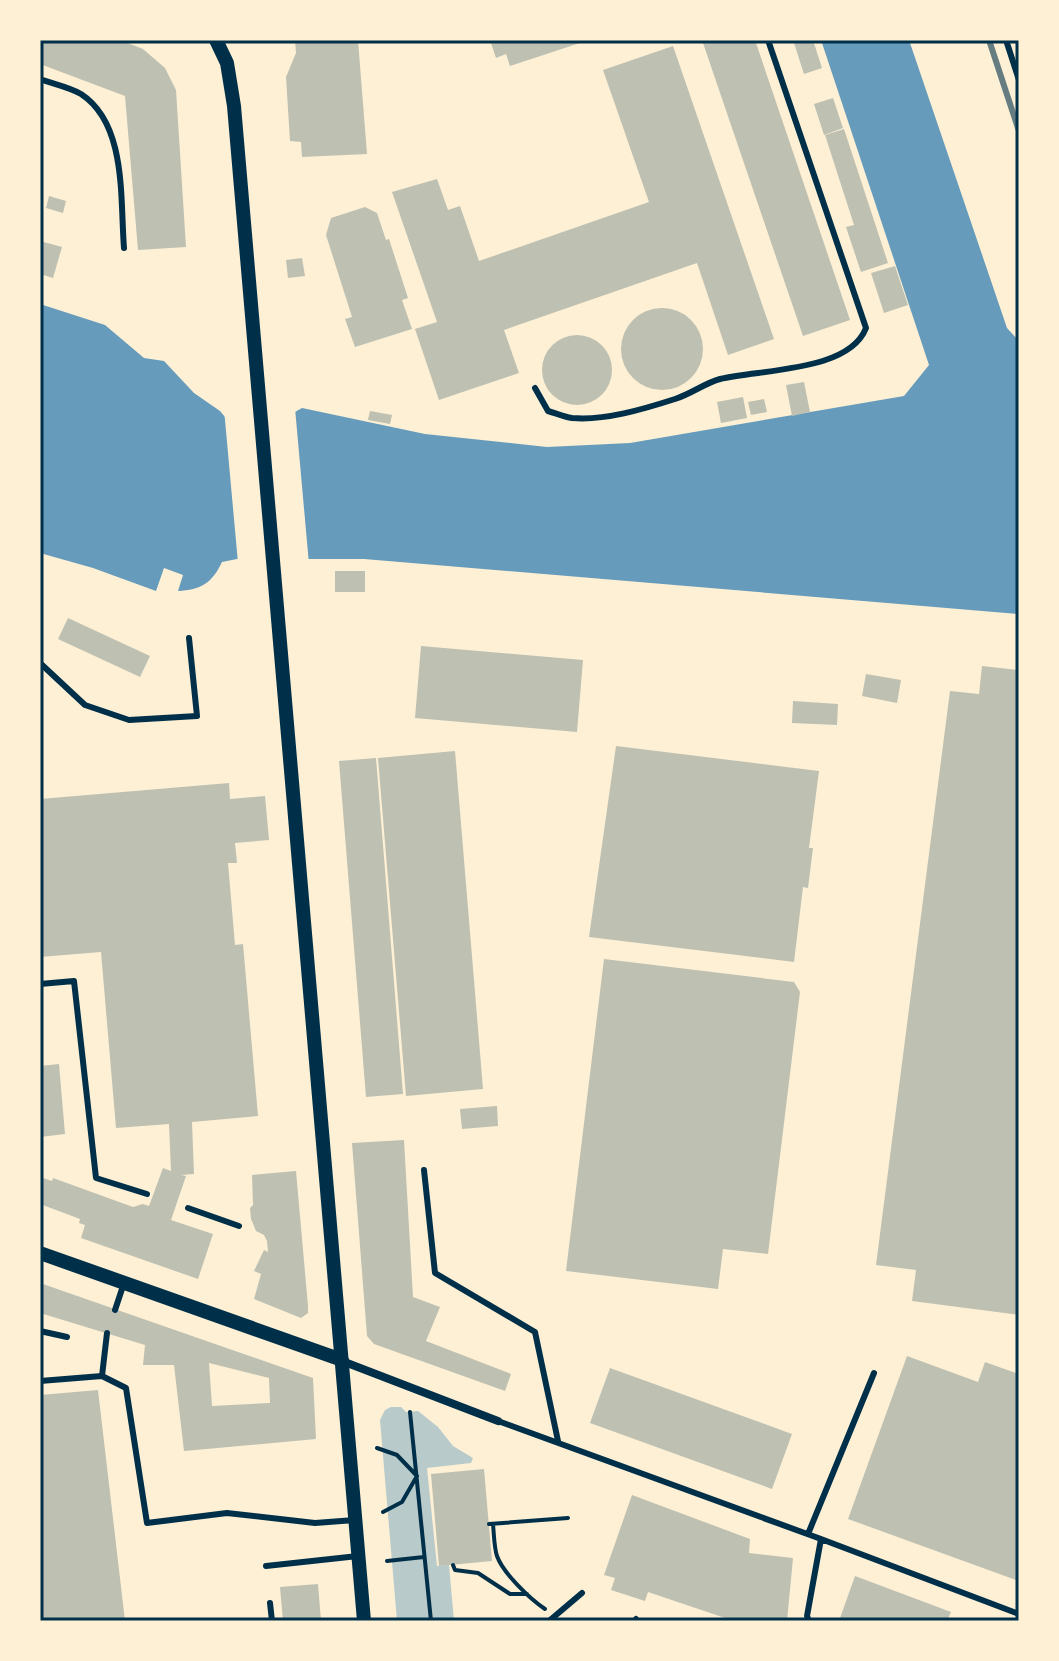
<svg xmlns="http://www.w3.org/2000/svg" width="1059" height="1661" viewBox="0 0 1059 1661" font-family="Montserrat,sans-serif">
<rect width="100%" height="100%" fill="#fdf0d5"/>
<path fill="#b9caca" d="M391,1407H401L406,1412L418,1411L438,1427L453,1446L473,1458L471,1463L427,1468L437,1566L449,1565L454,1621H397L380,1420L385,1410Z"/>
<path fill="#669bbc" d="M821,40H909L1007,328L1019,341V614L364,559H237L222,562C212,583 201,590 178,591L183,575L164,568L156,591L93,568L40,553V304L105,325L144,358L164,361L194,393L220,411L225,417L295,412L302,408L425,434L547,447L630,443L904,396L929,365Z"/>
<path fill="#fdf0d5" d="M295,408L309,564L238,563L224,409L227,413Z"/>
<path fill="#bec0b2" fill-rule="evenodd" d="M40,40H120L143,49L165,68L176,90L186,247L138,250L125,96L40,64Z
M295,40H358L367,154L302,157L301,142L290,141L286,77L296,53Z
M490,40H585L586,41L510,66L506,54L496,58Z
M702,40H755L850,320L803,336Z
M793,40H813L822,68L804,74Z
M673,46L774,339L728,355L697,263L504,330L519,373L439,400L415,329L437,322L392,192L437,179L448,210L460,206L479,261L649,202L603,70Z
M833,98L843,128L824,135L814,104Z
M844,129L888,263L861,272L846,227L854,225L825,135Z
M49,196L66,201L63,213L46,208Z
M365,207L377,213L386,240L389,239L408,298L402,300L412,329L355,347L345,319L352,317L326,235L331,218Z
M40,241L62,247L53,278L40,274Z
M302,258L305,276L288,278L286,260Z
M895,266L908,305L884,313L871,273Z
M621 349a41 41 0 1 1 82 0a41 41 0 1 1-82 0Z
M542 370a35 35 0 1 1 70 0a35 35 0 1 1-70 0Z
M804,382L810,412L792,416L786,385Z
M743,397L747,418L721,423L717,402Z
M764,399L767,412L751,415L748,402Z
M370,411L392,415L390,424L368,420Z
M335,571H365V592H335Z
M68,618L150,656L140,677L58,639Z
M421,646L583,660L577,732L415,718Z
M982,666L1019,670V1315L912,1301L916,1270L876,1265L950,691L979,694Z
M866,674L901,680L897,703L862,696Z
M793,701L838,704L837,725L792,723Z
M616,746L819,771L809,848H813L808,888L803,887L794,962L589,937Z
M455,751L483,1089L406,1096L378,758Z
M376,758L403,1094L366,1097L339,761Z
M229,783L230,799L265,796L269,840L235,843L237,863H228L235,945L243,944L258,1116L192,1122L194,1174L181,1175L186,1176L171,1220L213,1234L198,1279L81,1238L85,1225L79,1223L80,1219L40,1204V1177L52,1181L53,1178L133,1207L143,1204L149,1206L163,1168L171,1171L169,1124L116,1128L101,952L40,957V799Z
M604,959L794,982L800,992L768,1254L723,1249L718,1289L566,1271Z
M59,1064L65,1134L40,1137V1066Z
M497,1106L498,1126L462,1129L460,1109Z
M404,1140L413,1297L440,1307L426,1341L511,1374L505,1391L374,1344L367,1336L352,1143Z
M296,1171L308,1306V1313L301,1318L254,1299L261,1274L254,1271L264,1250L268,1252L267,1241L264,1235L256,1231L251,1219L250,1208L253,1205L252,1175Z
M40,1283L313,1378L316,1439L184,1451L174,1365H143L145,1345L40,1313ZM209,1363L269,1378L270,1403L212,1406Z
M907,1356L978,1382L985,1362L1019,1374V1581L848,1519Z
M610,1368L792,1434L772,1489L590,1423Z
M98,1390L125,1621H40V1395Z
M484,1469L492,1561L439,1566L431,1474Z
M632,1495L750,1539L749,1553L793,1558L787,1621H734L648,1592L645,1601L611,1590L615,1578L604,1575Z
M855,1576L951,1612L947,1621H839Z
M318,1584L321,1621H283L280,1587Z"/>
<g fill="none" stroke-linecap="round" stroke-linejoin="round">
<path stroke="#003049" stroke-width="4" d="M410,1412L431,1621
M377,1448L397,1455L417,1476L402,1502L383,1512
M489,1524L568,1518
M493,1524C494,1534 494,1547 497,1556C503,1573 530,1599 545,1609
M387,1561L424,1557
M453,1565L455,1570L478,1573L510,1594H527"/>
<path stroke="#003049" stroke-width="6" d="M1006,40L1019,80
M40,79C53,84 69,87 81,94C127,124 120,199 124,248
M535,388L548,411C555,413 564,417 572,418C604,421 644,409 675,399C691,394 705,383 720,379C761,369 849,372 866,328L768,40
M40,663L85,705L129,720L197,716L189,638
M40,984L74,981L96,1178L147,1194
M424,1170L435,1273L535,1332L558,1441
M188,1208L239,1226
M115,1310L124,1283
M40,1331L67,1337
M102,1376L126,1388L147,1523L227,1513L315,1523L355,1520
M40,1381L102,1376L107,1333
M498,1421L821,1539L1019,1614
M808,1534L874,1373
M266,1566L358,1556
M270,1603L272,1621
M636,1619L638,1621
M549,1621L582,1593
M809,1621L807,1616L821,1539"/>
<path stroke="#003049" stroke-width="8" d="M342,1361L498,1421"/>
<path stroke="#003049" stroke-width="14" d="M216,40L227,63L234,106L364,1621
M40,1253L342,1360"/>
<path stroke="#657d81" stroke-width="6" d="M989,40L1019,131"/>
</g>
<rect width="1059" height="1661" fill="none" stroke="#fdf0d5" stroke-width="84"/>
<rect x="42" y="42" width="975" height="1577" fill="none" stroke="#003049" stroke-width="3"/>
</svg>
